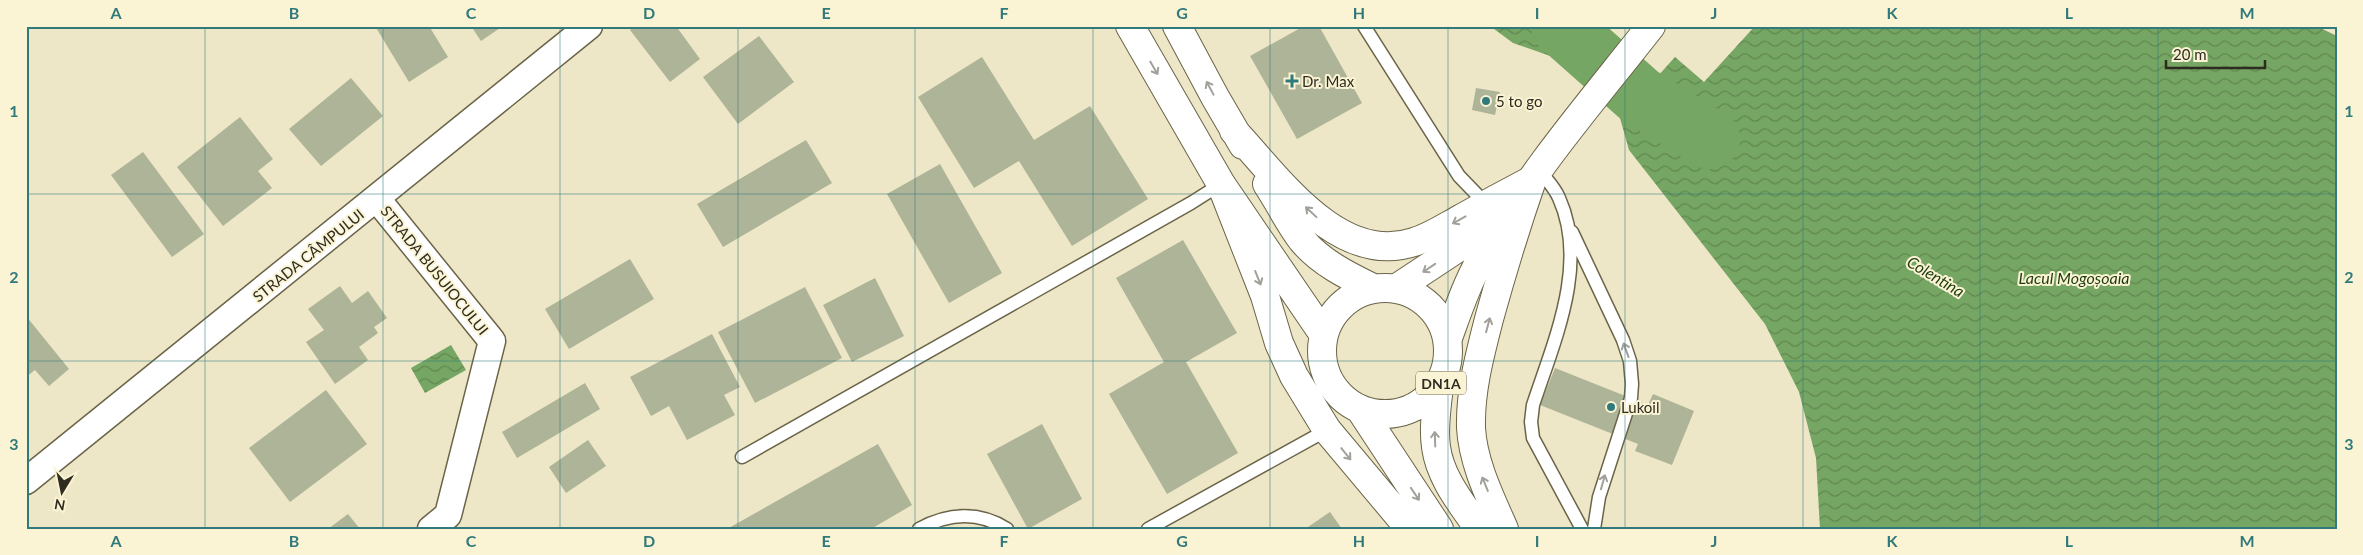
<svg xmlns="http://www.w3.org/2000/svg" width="2363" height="555" viewBox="0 0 2363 555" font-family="Lato,sans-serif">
<defs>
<pattern id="water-waves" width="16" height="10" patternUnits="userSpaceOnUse" patternTransform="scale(1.25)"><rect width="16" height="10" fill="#76a663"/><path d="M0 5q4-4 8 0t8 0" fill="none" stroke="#618751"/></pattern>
</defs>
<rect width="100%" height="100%" fill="#ede6c7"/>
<path fill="url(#water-waves)" d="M1490,26H1584L1556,58L1513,43Z
M1755,26H2316L2337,36V529H1820L1816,458L1799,392L1765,324L1629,150L1620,118L1675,57L1704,82Z
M451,345L466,370L425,393L411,368Z"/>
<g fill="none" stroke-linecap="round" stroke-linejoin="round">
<path stroke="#76a663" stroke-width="60" d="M1561,26L1640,96L1710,139"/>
</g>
<path fill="#aeb497" d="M375,26H429L448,57L409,82Z
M471,26H503L481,41Z
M635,26H676L700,59L670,82L630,30Z
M1304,26H1319L1362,103L1297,139L1250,56Z
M759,36L794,82L738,124L703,77Z
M982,57L1034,140L1090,106L1148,199L1072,246L1019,161L974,188L918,97Z
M351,78L383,116L321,166L289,129Z
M1476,88L1500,92L1495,115L1472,110Z
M240,117L273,159L258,171L272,188L223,226L177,167Z
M806,140L832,183L723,247L697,204Z
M143,152L204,234L172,257L111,175Z
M940,164L1002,273L949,303L887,194Z
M1183,240L1237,333L1186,362L1238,453L1167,494L1109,394L1164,362L1116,278Z
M630,259L654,299L569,349L545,309Z
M875,278L904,336L852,362L823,305Z
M340,286L352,303L368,291L387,318L374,327L378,333L359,347L368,360L335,384L306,342L324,330L308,309Z
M805,287L842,358L755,403L718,332Z
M26,316L69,369L49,386L35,370L26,377Z
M712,334L740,387L724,395L735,415L687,440L669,406L651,416L630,377Z
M1555,368L1648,405L1653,394L1694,411L1672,465L1635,451L1638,444L1540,405Z
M585,383L600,409L517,458L502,432Z
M326,390L367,444L290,502L249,448Z
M1042,424L1082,499L1028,529L987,454Z
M588,440L606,466L566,493L549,467Z
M878,444L912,505L871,529H727Z
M1330,512L1342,529H1305Z
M348,514L360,529H328Z"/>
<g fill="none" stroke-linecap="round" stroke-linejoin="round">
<defs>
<path id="lane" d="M1364,26L1459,176L1486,204
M1539,170C1546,179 1555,188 1559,198C1589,264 1554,341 1533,405L1531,422L1533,438L1582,529
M1572,232L1623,340L1630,361L1632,384L1631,398L1599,497L1594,529
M742,457L1191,203L1221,184
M919,529C948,513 979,511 1007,529
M1148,529L1327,430"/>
<path id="street" d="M377,199L492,341L448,515L431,529
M26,481L589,26"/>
<path id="secondary" d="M1397,288L1462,245L1500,210
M1448,338C1458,310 1468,280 1484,254C1530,172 1593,100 1651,26"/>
<path id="primary" d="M1130,26L1221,184L1324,335
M1177,26L1215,97L1243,145
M1234,131C1278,178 1339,267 1414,242C1431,237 1447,226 1462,218C1485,205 1509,192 1532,180
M1221,184L1265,296L1279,343L1294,376L1327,430L1410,529
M1267,184C1279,202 1289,223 1302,240C1320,262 1348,276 1373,288
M1322 351a63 63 0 1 1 126 0a63 63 0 1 1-126 0Z
M1439,386C1437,406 1433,427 1436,447C1440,478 1462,504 1479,529
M1360,409L1439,529
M1504,529C1490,497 1473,463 1471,428C1470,391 1480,354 1489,319C1502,272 1516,226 1532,180"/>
</defs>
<use href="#lane" stroke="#6a6448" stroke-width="15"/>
<use href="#street" stroke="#6a6448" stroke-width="29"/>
<use href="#secondary" stroke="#6a6448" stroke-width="30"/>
<use href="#primary" stroke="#6a6448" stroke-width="30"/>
<use href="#lane" stroke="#fff" stroke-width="12"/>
<use href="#street" stroke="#fff" stroke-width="26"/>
<use href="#secondary" stroke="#fff" stroke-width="28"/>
<use href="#primary" stroke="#fff" stroke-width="28"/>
</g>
<defs><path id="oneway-shaft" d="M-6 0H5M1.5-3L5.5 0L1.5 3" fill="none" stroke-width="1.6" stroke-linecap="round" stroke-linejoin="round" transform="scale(1.25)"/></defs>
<g stroke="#a1a09b">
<use href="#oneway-shaft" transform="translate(1154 68) rotate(60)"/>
<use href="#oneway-shaft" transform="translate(1210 88) rotate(-118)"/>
<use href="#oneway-shaft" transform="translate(1311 212) rotate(-137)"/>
<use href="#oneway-shaft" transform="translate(1459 220) rotate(151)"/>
<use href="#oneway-shaft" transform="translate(1429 268) rotate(146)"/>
<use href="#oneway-shaft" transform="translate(1258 278) rotate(68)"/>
<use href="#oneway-shaft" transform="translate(1488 325) rotate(-75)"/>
<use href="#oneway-shaft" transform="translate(1626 350) rotate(-110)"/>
<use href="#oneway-shaft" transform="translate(1435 439) rotate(-92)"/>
<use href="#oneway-shaft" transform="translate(1346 454) rotate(51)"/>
<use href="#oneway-shaft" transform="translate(1603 482) rotate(-74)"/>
<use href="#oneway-shaft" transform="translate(1485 484) rotate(-112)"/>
<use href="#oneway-shaft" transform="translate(1415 494) rotate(56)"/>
</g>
<path fill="none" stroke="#307a7b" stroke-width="1" stroke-opacity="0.55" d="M205,26V529M383,26V529M560,26V529M738,26V529M915,26V529M1093,26V529M1270,26V529M1448,26V529M1625,26V529M1803,26V529M1980,26V529M2158,26V529M26,194H2337M26,361H2337"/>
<g fill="#307a7b" stroke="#faf3d4" stroke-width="2">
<path d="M1289.5 73.5h5v5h5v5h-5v5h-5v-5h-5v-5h5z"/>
<circle cx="1486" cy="101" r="5"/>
<circle cx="1611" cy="407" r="5"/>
</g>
<g text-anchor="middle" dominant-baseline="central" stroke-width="4" stroke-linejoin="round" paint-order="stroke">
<rect fill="#faf3d4" stroke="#6b6856" stroke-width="1" x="1416" y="371.5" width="50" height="23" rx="4"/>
<g font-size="14" font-weight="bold" fill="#2e2c20">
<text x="1441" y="383">DN1A</text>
</g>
<g font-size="15" fill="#2e2c20" stroke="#faf3d4" text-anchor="start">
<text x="1302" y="81">Dr. Max</text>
<text x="1496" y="101">5 to go</text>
<text x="1621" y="407">Lukoil</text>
</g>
<g font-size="15" fill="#2e2c20" stroke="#faf3d4">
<text transform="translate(308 255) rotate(-39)">STRADA CÂMPULUI</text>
<text transform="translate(435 270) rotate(51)">STRADA BUSUIOCULUI</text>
</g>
<g font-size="16" font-style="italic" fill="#1d3c0d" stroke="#faf3d4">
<text transform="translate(1936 276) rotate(31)">Colentina</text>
<text x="2074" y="277">Lacul Mogoșoaia</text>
</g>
</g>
<rect width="2363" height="555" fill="none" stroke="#faf3d4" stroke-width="55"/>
<g transform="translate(62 492) rotate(190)" stroke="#faf3d4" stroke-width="4" paint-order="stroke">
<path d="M0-4L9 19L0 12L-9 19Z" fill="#2e2c20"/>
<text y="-8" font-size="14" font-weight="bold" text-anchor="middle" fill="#2e2c20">N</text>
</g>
<path d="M2166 60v8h99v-8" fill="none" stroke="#2e2c20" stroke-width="2.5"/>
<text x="2173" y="60" font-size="15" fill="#2e2c20" stroke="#faf3d4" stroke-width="4" paint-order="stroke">20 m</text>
<rect x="28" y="28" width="2308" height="500" fill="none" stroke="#307a7b" stroke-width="2"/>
<g font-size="16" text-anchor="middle" font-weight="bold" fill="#307a7b">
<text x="116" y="19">A</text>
<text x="294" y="19">B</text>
<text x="471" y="19">C</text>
<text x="649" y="19">D</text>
<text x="826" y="19">E</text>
<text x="1004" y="19">F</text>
<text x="1182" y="19">G</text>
<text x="1359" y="19">H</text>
<text x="1537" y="19">I</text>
<text x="1714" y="19">J</text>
<text x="1892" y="19">K</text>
<text x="2069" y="19">L</text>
<text x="2247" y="19">M</text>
<text x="14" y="117">1</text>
<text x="2349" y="117">1</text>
<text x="14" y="283">2</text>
<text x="2349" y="283">2</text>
<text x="14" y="450">3</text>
<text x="2349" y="450">3</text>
<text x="116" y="547">A</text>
<text x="294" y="547">B</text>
<text x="471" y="547">C</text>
<text x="649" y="547">D</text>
<text x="826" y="547">E</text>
<text x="1004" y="547">F</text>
<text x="1182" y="547">G</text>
<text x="1359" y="547">H</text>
<text x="1537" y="547">I</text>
<text x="1714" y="547">J</text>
<text x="1892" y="547">K</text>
<text x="2069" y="547">L</text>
<text x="2247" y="547">M</text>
</g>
</svg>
